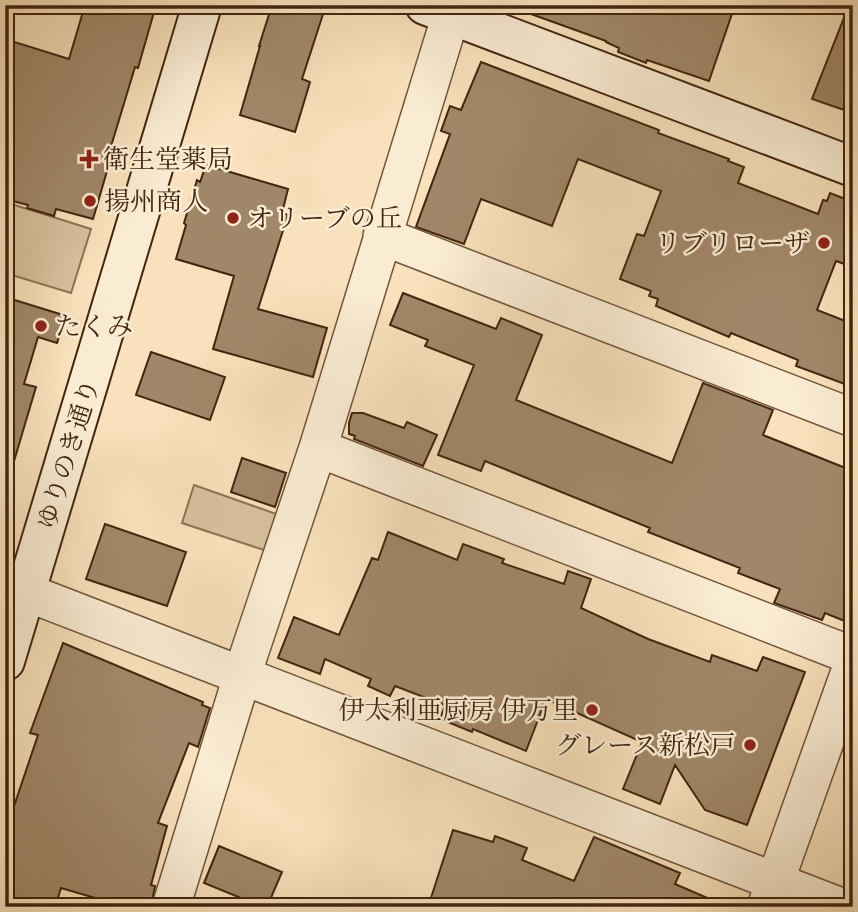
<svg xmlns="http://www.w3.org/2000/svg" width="858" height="912" viewBox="0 0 858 912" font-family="'IM FELL Great Primer','Noto Serif JP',serif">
<rect width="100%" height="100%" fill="#f8e1bc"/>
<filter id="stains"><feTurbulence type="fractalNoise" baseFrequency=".00286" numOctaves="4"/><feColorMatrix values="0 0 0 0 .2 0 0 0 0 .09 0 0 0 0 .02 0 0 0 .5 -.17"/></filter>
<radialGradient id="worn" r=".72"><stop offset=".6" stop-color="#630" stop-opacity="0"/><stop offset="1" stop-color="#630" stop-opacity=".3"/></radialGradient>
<path fill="#d9c19f" stroke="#8e7357" stroke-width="2" d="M5,202L91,229L71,293L5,273Z
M194,485L282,516L270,552L182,523Z"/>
<path fill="#a18769" stroke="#43250f" stroke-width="2" d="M85,5H156L138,68L135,67L109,153L112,154L93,219L56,209L54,216L27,208L28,205L5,199V39L69,59Z
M272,5H326L302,79L310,82L295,132L240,115L260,46H259Z
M517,5H735L709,81L647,60L646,63L618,52L619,48L606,42V41L517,9Z
M849,5H853V113L812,99Z
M481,62L659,130L658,133L729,159L728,161L744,167L738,183L818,214L823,200L827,201L830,193L853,202V267L836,261L817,310L853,324V387L796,366L798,360L731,333L729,337L656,306L658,299L649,296L651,291L620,279L637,234L644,236L661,191L578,159L552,226L481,199L464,244L416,227L450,134L441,131L450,106L461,110Z
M206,165L288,189L282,213L288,215L258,309L327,328L313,377L213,349L234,276L176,259L186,225L184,223L197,180L200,182Z
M403,293L496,329L501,318L542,335L516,400L672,463L703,383L773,410L763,435L853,471V608L847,622L825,613L822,620L774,603L780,589L738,573L740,568L648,532L650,528L485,461L481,471L438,455L474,365L425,346L428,340L390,325Z
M5,297L66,316L57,343L38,337L24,384L36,387L12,468L5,467Z
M151,352L225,377L210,420L136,395Z
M352,413H363L404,428L407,422L437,435L423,466L354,439L355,436L349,434V423Z
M242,458L286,473L275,507L231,492Z
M105,524L186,552L167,606L86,579Z
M388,532L457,560L463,544L504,559L502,563L564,584L568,571L591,579L581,608L648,639L710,662L712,655L757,671L763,657L805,672L747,825L705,810L675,765L660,804L623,789L642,742L546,699L526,751L473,729L472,732L440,719L445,705L395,686L390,696L368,686L371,679L325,659L320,674L278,658L294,617L339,635L372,558L378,560Z
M63,643L203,702L202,705L210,708L198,747L189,743L158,823L167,826L151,885L155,886L151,907H126L61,888L55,907H5V833L38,735L30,733Z
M453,830L493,842L495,836L527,848L522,860L574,881L594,837L680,873L675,884L728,907H428Z
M219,846L282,872L267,907H263L204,883Z"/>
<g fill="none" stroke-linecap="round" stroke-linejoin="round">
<defs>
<path id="street" d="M382,236L853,418
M318,448L853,656
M5,584L841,907
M171,907L249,654L318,448L454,5
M766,907L853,663"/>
<path id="secondary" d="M425,5L853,167
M5,661L202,5"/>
</defs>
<use href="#street" stroke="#70543a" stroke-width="40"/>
<use href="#secondary" stroke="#43250f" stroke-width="42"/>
<use href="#street" stroke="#faecd3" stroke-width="37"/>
<use href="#secondary" stroke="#faecd3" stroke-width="38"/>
</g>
<g fill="#8f2418" stroke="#faecd3" stroke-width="2.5">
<path d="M85.5 148.5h7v7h7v7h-7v7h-7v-7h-7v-7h7z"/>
<circle cx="90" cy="201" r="7"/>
<circle cx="233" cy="218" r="7"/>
<circle cx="824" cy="243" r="7"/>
<circle cx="41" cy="326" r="7"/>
<circle cx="592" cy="710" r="7"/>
<circle cx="750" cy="745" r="7"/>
</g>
<g text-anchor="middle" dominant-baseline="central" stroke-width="5" stroke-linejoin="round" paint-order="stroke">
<g font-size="26" fill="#43250f" stroke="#faecd3" text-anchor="start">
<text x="103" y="159">衛生堂薬局</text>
<text x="104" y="201">揚州商人</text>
<text x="247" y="218">オリーブの丘</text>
<text x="810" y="243" text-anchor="end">リブリローザ</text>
<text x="55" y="326">たくみ</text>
<text x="578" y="710" text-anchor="end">伊太利亜厨房 伊万里</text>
<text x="736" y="745" text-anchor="end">グレース新松戸</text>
</g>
<g font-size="26" fill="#43250f" stroke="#faecd3">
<text transform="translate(68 454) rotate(-73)">ゆりのき通り</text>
</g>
</g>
<rect width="858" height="912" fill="none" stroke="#f8e1bc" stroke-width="28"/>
<rect x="7" y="7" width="844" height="898" fill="none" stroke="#43250f" stroke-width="3.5"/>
<rect x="14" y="14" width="830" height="884" fill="none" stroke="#43250f" stroke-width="2"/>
<rect width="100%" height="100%" filter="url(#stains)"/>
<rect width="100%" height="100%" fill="url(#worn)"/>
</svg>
